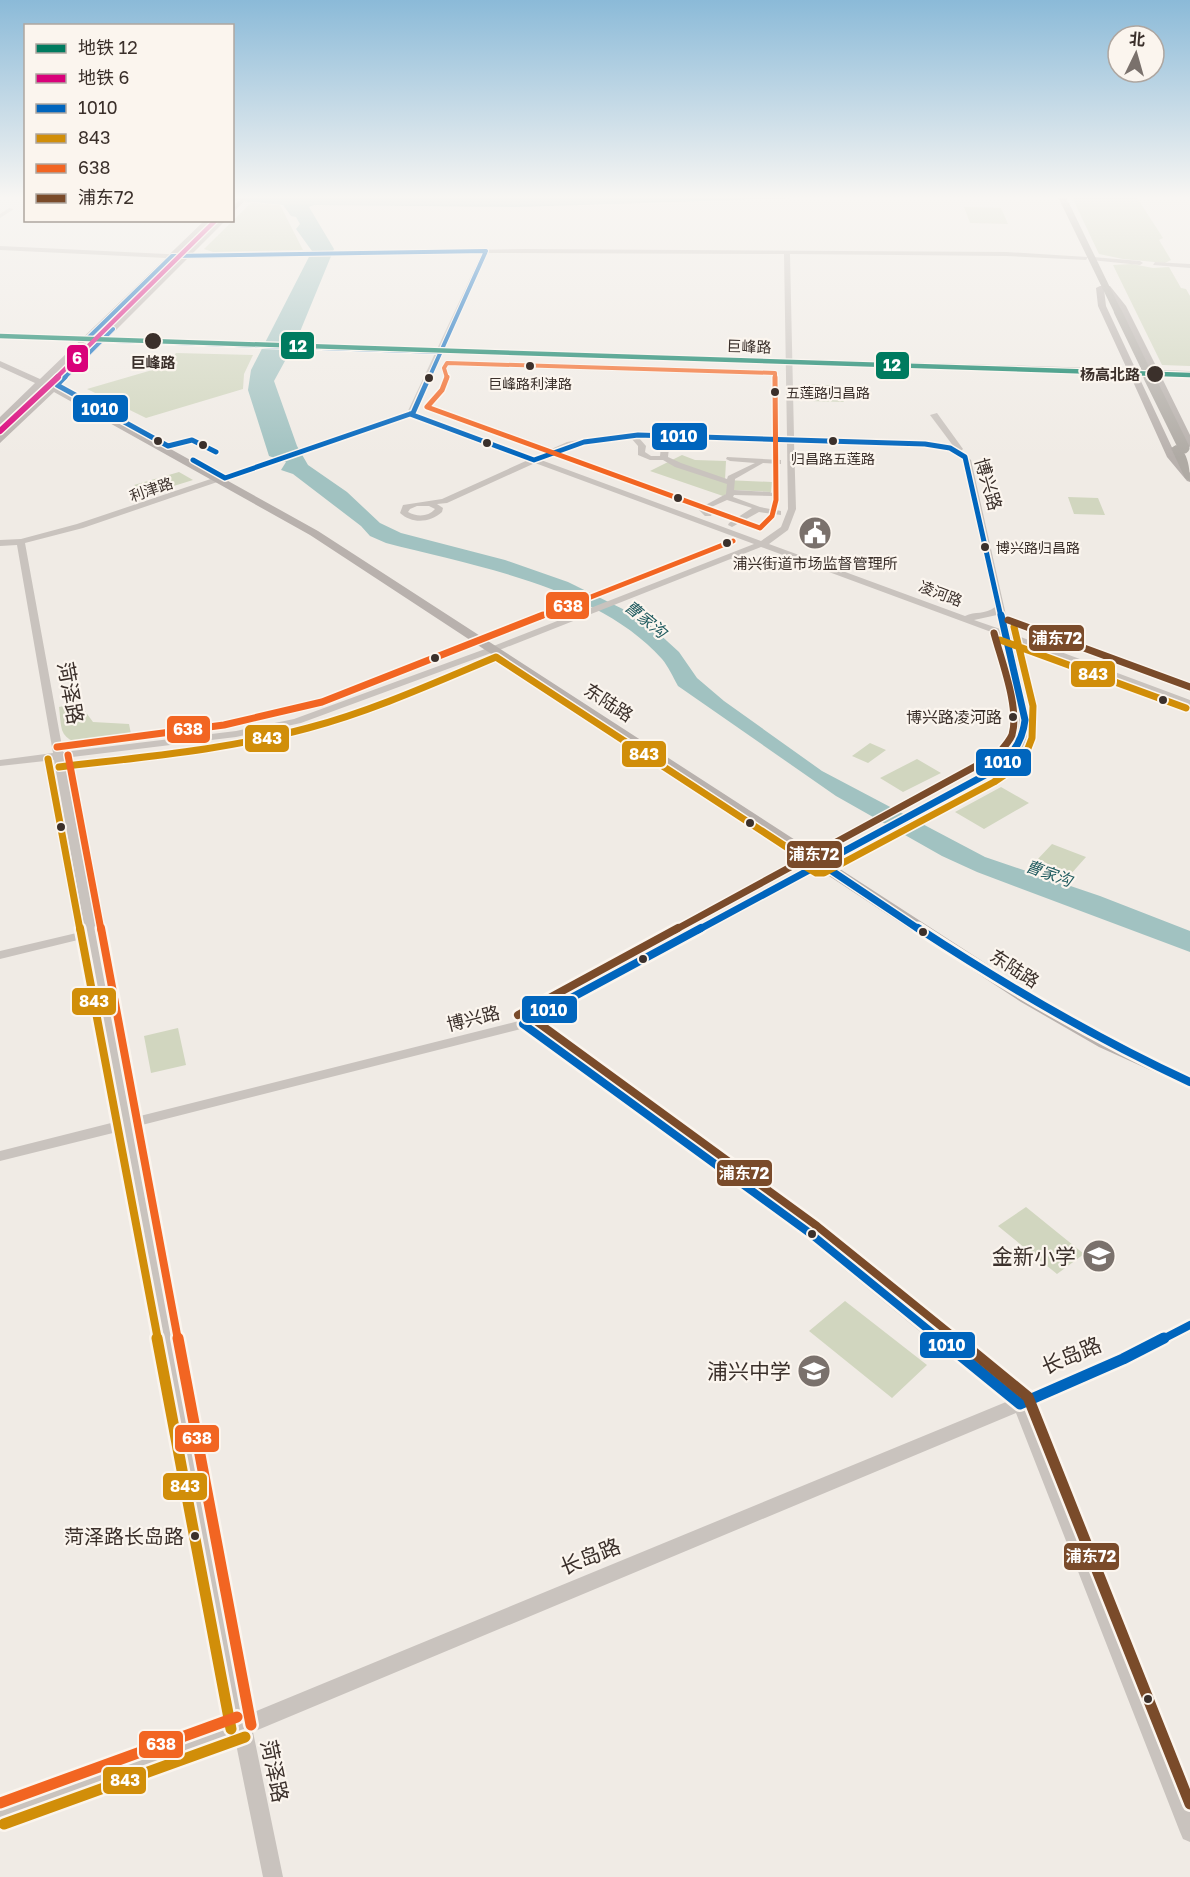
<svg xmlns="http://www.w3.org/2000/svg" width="1190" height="1877" viewBox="0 0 1190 1877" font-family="'Golos Text','Noto Sans SC',sans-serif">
<rect width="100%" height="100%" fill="#f0ebe5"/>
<path fill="#d1d6bf" d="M1071,195L1136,196L1163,238L1159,240L1171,260L1165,263L1123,259L1099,254Z
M251,203L280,205L303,250L213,252L204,249Z
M964,207L1001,208L1008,224L970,223Z
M1132,264L1153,268L1169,267L1181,288L1186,289L1190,296V366L1162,365L1113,265Z
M176,353L253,355L244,374L243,389L146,418L87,389L166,366Z
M807,384L842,386L844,402L808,401Z
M682,455L695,460L726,461L725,480L772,482L771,492L734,490L723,496L650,471Z
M179,472L193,480L148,494L134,485Z
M1068,497L1098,498L1105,515L1074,514Z
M79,703L93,722L129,724L132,739C115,741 70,753 62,730C60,723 60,714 59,707Z
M870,743L886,750L868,763L852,756Z
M917,759L941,773L903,792L880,778Z
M1001,787L1029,803L984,829L955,812Z
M1052,844L1086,857L1070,875L1036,861Z
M178,1028L186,1065L151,1073L144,1036Z
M1026,1207L1084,1254L1057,1274L998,1226Z
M845,1301L927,1365L892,1398L809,1331Z"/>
<path fill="#a1c2c1" d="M232,195H884L519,207L314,205L309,207L334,249L297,339L274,381L297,446L308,465L347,492L380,523L401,533L505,560L568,582L643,619L679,652L697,678L724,701L822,771L985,857L1100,896L1190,931V952L977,872L942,856L836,796L678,686C673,677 668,666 662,659C598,587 475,566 386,543L370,536L361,526L293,474L281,470L286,462L269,456L248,390L251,370L312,251L296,229L300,224L296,217L291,216L283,205L233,200Z"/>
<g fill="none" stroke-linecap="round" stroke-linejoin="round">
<path fill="#c9c3be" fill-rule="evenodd" d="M9,208L14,209L0,218V214Z
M0,246L187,255L524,249L1006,252L1088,257L1086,260L1006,256L790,254L794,437L925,442L954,447L930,415L937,413L963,449L961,451L971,460L1010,633L1190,700V706L1012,640C1016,657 1019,674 1023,691C1033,734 1031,750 993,775L532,1024L816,1230L1022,1396L1117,1354L1190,1319V1332L1129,1364L1029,1407L1190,1807V1842L1183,1839L1180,1832L1016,1413L253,1732L283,1877H263L235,1739L0,1824V1804L232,1721L193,1530L121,1131L0,1161V1151L119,1121L86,938L0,959V951L85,931L54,760L0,766V760L53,753L17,545L0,546V540L21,539L77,524L407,413L482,253L187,259L0,250ZM488,253L784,254L787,437L653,433L608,435L567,442L534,457L414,413ZM410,416L528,460L442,499L403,505L400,513C412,524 430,523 442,512L443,508L437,504L447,503L535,463L754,544L496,645L294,719L236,731L63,752L25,543L83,528ZM631,438L638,446V455L650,460H663L675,467L727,484L726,494L698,509L705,516H711L712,514L707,509L727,500L752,508L729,523L728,525L732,527L759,512L781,515V511L760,507L733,497L734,495L773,496L774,494L770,492L734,490L735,479L763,463L781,464V460L727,457L726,459L730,461L755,463L728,476L727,479L681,463L668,457L670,438L787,442L788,509L781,527L761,541L541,460L572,446L608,439ZM639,438H662L660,456H651L645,452L646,446ZM794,442L925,446L948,450L959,456L963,460L995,607C985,615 975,611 965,616L769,544L788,530L796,509ZM417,506H429L435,509C428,517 417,517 408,512L410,509ZM761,547L1002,636C1007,662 1026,719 1015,742C1009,755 997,763 985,771L519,1021L132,1118L64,758L236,737L301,723L502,649ZM997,615L1000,629L974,620ZM521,1029L806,1238L1006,1402L249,1714L211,1530L134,1127Z
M1093,257L1140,261L1143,263L1140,265L1091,260Z
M1155,262L1190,264V268L1153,265Z"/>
<path fill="#b8b1ad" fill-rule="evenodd" d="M244,195H251L232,213V207Z
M205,220H212L92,338H99L219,220H226L108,338L1127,369L1098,306L1096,288L1100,286H1110L1126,306L1158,370L1190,371V377L1161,376L1190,435V447L1185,444L1152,375H1138L1176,456L1190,473V482L1187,481L1167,457L1130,375L103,343L59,387L318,531L1033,994L1111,1039L1190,1075V1088L1099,1047L1021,1002L310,535L54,392L0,443V435L47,388L42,386L0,425V417L35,383L0,367V361L40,379ZM1104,289L1118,307L1149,370H1136L1106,306ZM87,343H94L52,384L47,382Z"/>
<path fill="#afaaa4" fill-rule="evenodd" d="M1057,195H1065L1122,312L1121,314L1114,312Z
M1176,445C1188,451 1190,469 1190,481L1185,478L1171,448Z"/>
<path stroke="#afaaa4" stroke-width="8" d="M1118,312L1150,378"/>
<path stroke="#afaaa4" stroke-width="11" d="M1149,377L1184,448"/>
<defs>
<path id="bus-1-far4" d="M86,340L172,256L486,251
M86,340L440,352
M64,378L113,329
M429,378L486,251"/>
<path id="bus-1-far3" d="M65,377L57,385L168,446L192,440L216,452
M410,414L534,460L584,442L638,435L925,444L950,448L965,457L1001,617
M193,460L225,478L413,413L429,377"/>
<path id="bus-1-far2" d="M820,863L920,930
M698,930L989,773C1009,759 1022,745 1025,720L1001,615"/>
<path id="bus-1-far1" d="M701,928L523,1024L811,1234L941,1340
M918,928C1005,985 1095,1038 1190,1082
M1161,1340L1190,1325"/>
<path id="bus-1" d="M939,1338L1020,1404L1123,1359L1164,1338"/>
<path id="bus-2-far2" d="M1000,640L1186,708
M48,759L80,930
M59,767C142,757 226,750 308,728C372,711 434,683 496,657L820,869
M801,864L816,873H824L994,782L1013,769L1025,756L1032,738L1033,706L1014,627"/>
<path id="bus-2-far1" d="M80,928L158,1340"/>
<path id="bus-2" d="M157,1338L231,1729
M4,1824L245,1737"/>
<path id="bus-3-far4" d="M447,378L444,368L447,363L775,373V378"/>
<path id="bus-3-far3" d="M447,377L442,390L427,407L760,528L772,516L776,500L775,377
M540,617L733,541"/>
<path id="bus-3-far2" d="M57,747L224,725L322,702L543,615
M68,755L101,930"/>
<path id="bus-3-far1" d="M101,928L178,1340"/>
<path id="bus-3" d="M178,1338L251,1725
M0,1803L237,1717"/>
<path id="bus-4-far2" d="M1008,620L1190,687
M675,930L998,754C1003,748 1009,742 1012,735C1020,708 1001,660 994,633"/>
<path id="bus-4-far1" d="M518,1015L678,928
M529,1016L817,1226L958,1340"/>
<path id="bus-4" d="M956,1338L1028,1397L1190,1804"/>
</defs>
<use href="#bus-1-far4" stroke="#fbf5ee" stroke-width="6"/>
<use href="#bus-1-far3" stroke="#fbf5ee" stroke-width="8"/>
<use href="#bus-1-far2" stroke="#fbf5ee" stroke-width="10"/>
<use href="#bus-1-far1" stroke="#fbf5ee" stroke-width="13"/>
<use href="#bus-1" stroke="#fbf5ee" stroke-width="16"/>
<use href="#bus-2-far2" stroke="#fbf5ee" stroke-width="10"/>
<use href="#bus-2-far1" stroke="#fbf5ee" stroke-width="13"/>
<use href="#bus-2" stroke="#fbf5ee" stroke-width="16"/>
<use href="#bus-3-far4" stroke="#fbf5ee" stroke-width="6"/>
<use href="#bus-3-far3" stroke="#fbf5ee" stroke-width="8"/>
<use href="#bus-3-far2" stroke="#fbf5ee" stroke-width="10"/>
<use href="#bus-3-far1" stroke="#fbf5ee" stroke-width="13"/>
<use href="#bus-3" stroke="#fbf5ee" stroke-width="16"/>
<use href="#bus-4-far2" stroke="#fbf5ee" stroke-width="10"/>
<use href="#bus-4-far1" stroke="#fbf5ee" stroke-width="13"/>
<use href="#bus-4" stroke="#fbf5ee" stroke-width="16"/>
<use href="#bus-1-far4" stroke="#0065bd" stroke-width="4"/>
<use href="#bus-1-far3" stroke="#0065bd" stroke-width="5"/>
<use href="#bus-1-far2" stroke="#0065bd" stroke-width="7"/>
<use href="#bus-1-far1" stroke="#0065bd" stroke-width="8"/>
<use href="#bus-1" stroke="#0065bd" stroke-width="11"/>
<use href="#bus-2-far2" stroke="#d18e09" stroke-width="7"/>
<use href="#bus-2-far1" stroke="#d18e09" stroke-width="8"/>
<use href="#bus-2" stroke="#d18e09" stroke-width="11"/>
<use href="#bus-3-far4" stroke="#f26522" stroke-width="4"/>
<use href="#bus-3-far3" stroke="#f26522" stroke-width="5"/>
<use href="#bus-3-far2" stroke="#f26522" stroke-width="7"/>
<use href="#bus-3-far1" stroke="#f26522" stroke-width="8"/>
<use href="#bus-3" stroke="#f26522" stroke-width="11"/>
<use href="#bus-4-far2" stroke="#7a4b2a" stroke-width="7"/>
<use href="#bus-4-far1" stroke="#7a4b2a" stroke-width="8"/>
<use href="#bus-4" stroke="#7a4b2a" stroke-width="11"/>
<defs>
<path id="metro-1" d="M0,336L1190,375"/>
<path id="metro-2-far1" d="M56,378L216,220"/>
<path id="metro-2" d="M0,431L58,377"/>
</defs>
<use href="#metro-1" stroke="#fbf5ee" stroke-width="7"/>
<use href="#metro-2-far1" stroke="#fbf5ee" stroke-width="7"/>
<use href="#metro-2" stroke="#fbf5ee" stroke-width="9"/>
<use href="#metro-1" stroke="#007b5f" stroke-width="4.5"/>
<use href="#metro-2-far1" stroke="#d9017a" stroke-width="4.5"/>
<use href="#metro-2" stroke="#d9017a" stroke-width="6"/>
</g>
<linearGradient id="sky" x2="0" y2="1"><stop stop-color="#8bbad8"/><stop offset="0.43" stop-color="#f8f6f3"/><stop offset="1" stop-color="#f8f6f3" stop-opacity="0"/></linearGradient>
<rect width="1190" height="458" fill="url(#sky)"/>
<defs>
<symbol id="civic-disc" viewBox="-11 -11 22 22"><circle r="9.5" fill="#7a716c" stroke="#fbf5ee"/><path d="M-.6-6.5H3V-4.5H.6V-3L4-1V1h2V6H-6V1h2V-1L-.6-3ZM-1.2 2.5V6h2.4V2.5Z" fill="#fff"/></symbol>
<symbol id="school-disc" viewBox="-11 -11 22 22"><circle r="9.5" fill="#7a716c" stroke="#fbf5ee"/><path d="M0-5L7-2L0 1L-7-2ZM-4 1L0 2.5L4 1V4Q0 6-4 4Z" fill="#fff"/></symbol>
</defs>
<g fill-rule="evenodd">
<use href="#civic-disc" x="796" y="514" width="38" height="38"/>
<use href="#school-disc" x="1080" y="1237" width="38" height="38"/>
<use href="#school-disc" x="795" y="1352" width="38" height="38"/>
</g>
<g fill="#3b302b" stroke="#fbf5ee" stroke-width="2">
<circle cx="153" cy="341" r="9"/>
<circle cx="530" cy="366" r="5"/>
<circle cx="1155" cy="374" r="9"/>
<circle cx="429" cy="378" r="5"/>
<circle cx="775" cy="392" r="5"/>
<circle cx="158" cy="441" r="5"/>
<circle cx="833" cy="441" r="5"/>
<circle cx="487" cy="443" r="5"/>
<circle cx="203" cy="445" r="5"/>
<circle cx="678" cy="498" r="5"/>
<circle cx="727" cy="543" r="5"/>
<circle cx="985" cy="547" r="5"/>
<circle cx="435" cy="658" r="5"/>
<circle cx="1163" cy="700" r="5"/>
<circle cx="1013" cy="717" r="5"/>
<circle cx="750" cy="823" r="5"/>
<circle cx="61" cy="827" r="5"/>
<circle cx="923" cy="932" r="5"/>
<circle cx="643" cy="959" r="5"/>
<circle cx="812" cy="1234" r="5"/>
<circle cx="195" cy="1536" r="5"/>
<circle cx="1148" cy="1699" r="5"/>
</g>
<g text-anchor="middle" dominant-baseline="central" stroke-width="4.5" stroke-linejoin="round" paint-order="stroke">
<g font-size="14" fill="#3b302b" stroke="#fbf5ee">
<text x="530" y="383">巨峰路利津路</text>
<text x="786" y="392" text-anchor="start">五莲路归昌路</text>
<text x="833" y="458">归昌路五莲路</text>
<text x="996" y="547" text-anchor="start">博兴路归昌路</text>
</g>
<g font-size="15" fill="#3b302b" stroke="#fbf5ee">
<text transform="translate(749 346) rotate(2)">巨峰路</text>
<text transform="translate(151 489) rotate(-19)">利津路</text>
<text transform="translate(941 593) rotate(21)">凌河路</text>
</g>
<g font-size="15" font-weight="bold" fill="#3b302b" stroke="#fbf5ee">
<text x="153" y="362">巨峰路</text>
<text x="1140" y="374" text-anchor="end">杨高北路</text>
</g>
<g font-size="15" fill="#3b302b" stroke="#fbf5ee">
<text x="815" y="563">浦兴街道市场监督管理所</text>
</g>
<g font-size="16" font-style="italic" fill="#1f5a5e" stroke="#fbf5ee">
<text transform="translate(646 619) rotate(39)">曹家沟</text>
<text transform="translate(1049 873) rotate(20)">曹家沟</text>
</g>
<g font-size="16" fill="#3b302b" stroke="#fbf5ee" text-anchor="end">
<text x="1002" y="717">博兴路凌河路</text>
</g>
<g font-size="18" fill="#3b302b" stroke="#fbf5ee">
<text transform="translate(989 484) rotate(74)">博兴路</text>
<text transform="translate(609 702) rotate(33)">东陆路</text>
<text transform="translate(1015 968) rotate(33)">东陆路</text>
<text transform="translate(473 1018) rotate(-14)">博兴路</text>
</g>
<g font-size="20" fill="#3b302b" stroke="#fbf5ee" text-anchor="end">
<text x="184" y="1536">菏泽路长岛路</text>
</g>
<g font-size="21" fill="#3b302b" stroke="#fbf5ee">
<text transform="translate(71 693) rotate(80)">菏泽路</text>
<text transform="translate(1071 1355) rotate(-23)">长岛路</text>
<text transform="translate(590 1556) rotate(-22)">长岛路</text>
<text transform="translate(275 1771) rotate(78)">菏泽路</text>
</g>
<g font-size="21" fill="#3b302b" stroke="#fbf5ee" text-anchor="end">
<text x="1076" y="1256">金新小学</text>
<text x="791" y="1371">浦兴中学</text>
</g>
</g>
<g stroke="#fbf5ee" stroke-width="2">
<rect x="280" y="331" width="35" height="29" rx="6" fill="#007b5f"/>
<rect x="66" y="344" width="23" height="29" rx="6" fill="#d9017a"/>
<rect x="875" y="351" width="35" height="29" rx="6" fill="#007b5f"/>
<rect x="72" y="394" width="57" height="29" rx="6" fill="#0065bd"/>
<rect x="651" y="422" width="57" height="29" rx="6" fill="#0065bd"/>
<rect x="545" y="591" width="45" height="29" rx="6" fill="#f26522"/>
<rect x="1028" y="624" width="57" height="28" rx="6" fill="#7a4b2a"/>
<rect x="1070" y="660" width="46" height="28" rx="6" fill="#d18e09"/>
<rect x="166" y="715" width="45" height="29" rx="6" fill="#f26522"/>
<rect x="244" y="724" width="46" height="29" rx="6" fill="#d18e09"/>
<rect x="621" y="740" width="46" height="28" rx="6" fill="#d18e09"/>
<rect x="975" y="748" width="57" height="29" rx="6" fill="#0065bd"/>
<rect x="786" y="840" width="57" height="29" rx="6" fill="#7a4b2a"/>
<rect x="71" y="987" width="46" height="29" rx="6" fill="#d18e09"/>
<rect x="521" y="995" width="57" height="29" rx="6" fill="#0065bd"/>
<rect x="716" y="1159" width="57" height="28" rx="6" fill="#7a4b2a"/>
<rect x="919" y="1331" width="57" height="28" rx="6" fill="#0065bd"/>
<rect x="174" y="1424" width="46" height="29" rx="6" fill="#f26522"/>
<rect x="162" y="1472" width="46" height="29" rx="6" fill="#d18e09"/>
<rect x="1063" y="1542" width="57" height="29" rx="6" fill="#7a4b2a"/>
<rect x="138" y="1730" width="46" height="29" rx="6" fill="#f26522"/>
<rect x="102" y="1766" width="45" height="29" rx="6" fill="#d18e09"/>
</g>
<g font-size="16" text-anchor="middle" font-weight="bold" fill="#fff">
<text x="298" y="352">12</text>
<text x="77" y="364">6</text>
<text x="892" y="371">12</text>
<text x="100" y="415">1010</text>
<text x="679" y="442">1010</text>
<text x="568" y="612">638</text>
<text x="1057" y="644">浦东72</text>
<text x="1093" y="680">843</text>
<text x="188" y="735">638</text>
<text x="267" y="744">843</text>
<text x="644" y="760">843</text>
<text x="1003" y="768">1010</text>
<text x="814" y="860">浦东72</text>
<text x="94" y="1007">843</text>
<text x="549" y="1016">1010</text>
<text x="744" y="1179">浦东72</text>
<text x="947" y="1351">1010</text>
<text x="197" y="1444">638</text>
<text x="185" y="1492">843</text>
<text x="1091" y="1562">浦东72</text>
<text x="161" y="1750">638</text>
<text x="125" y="1786">843</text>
</g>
<rect x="24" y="24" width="210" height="198" fill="#fbf5ee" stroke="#aea6a0" stroke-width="1.5"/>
<rect x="36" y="44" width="30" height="9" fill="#007b5f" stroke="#aea6a0" stroke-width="1.5"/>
<text x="78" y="54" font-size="18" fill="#3b302b">地铁 12</text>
<rect x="36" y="74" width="30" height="9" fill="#d9017a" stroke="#aea6a0" stroke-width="1.5"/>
<text x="78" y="84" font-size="18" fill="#3b302b">地铁 6</text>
<rect x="36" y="104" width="30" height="9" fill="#0065bd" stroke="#aea6a0" stroke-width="1.5"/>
<text x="78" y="114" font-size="18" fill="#3b302b">1010</text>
<rect x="36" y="134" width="30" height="9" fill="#d18e09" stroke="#aea6a0" stroke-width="1.5"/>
<text x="78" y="144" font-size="18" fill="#3b302b">843</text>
<rect x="36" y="164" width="30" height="9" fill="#f26522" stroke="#aea6a0" stroke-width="1.5"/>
<text x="78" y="174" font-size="18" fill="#3b302b">638</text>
<rect x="36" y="194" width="30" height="9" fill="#7a4b2a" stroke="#aea6a0" stroke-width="1.5"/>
<text x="78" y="204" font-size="18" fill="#3b302b">浦东72</text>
<g transform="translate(1136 54) rotate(5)"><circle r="28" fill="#fbf5ee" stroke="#aea6a0" stroke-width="1.5"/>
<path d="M0-4.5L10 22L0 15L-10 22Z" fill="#7a716c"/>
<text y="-9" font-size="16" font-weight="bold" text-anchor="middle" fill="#3b302b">北</text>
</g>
</svg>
